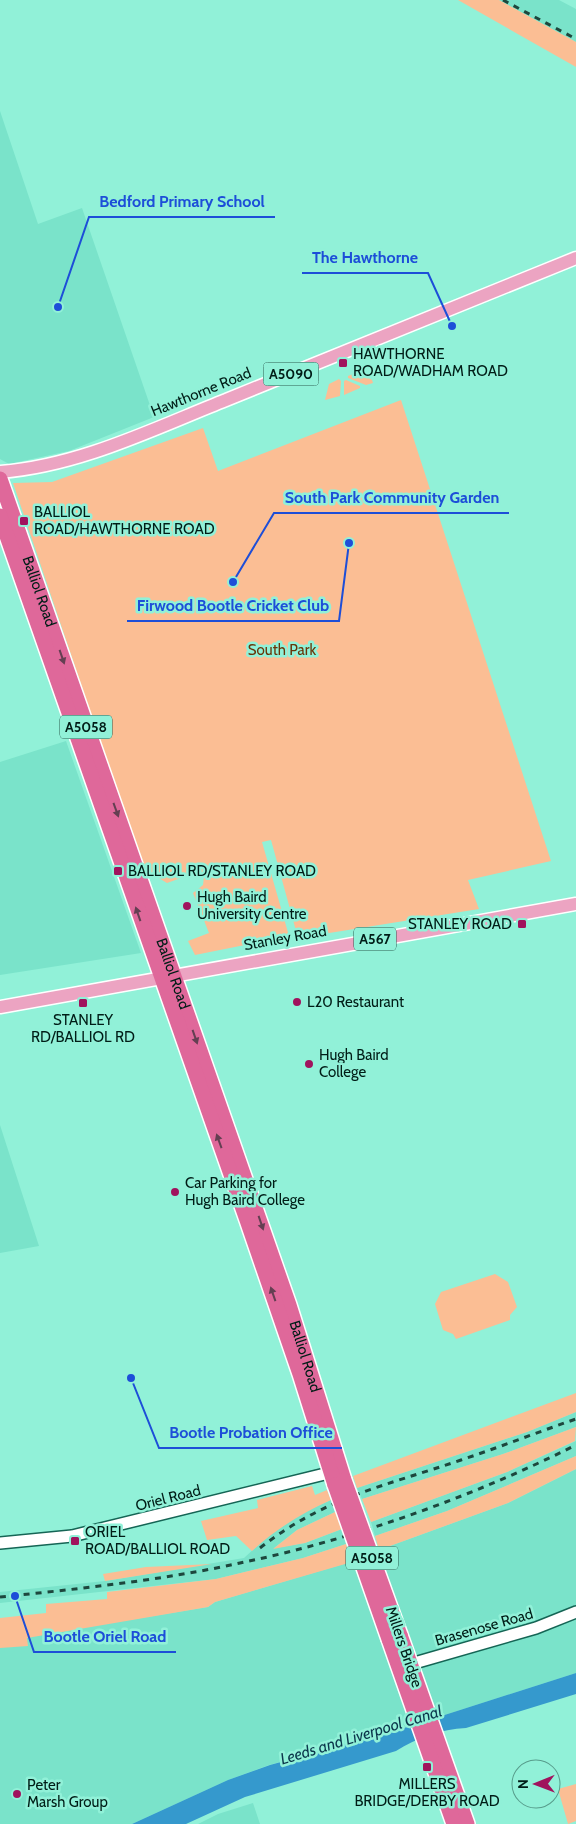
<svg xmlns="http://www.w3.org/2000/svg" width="576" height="1824" viewBox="0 0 576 1824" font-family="Cabin,sans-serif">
<rect width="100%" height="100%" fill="#91f1d8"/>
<path fill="#7ae3ca" d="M499,0H559L576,9V42Z
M0,111L38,224L82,208L154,417L69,451L9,464L0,459Z
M66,741L141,953L0,975V762Z
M0,1125L39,1246L0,1253Z
M576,1412V1427L503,1454L362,1499L357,1488L527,1432Z
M576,1441V1456L447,1511L375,1536L371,1522L507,1472Z
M576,1469V1673L404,1728L269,1765L228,1780L132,1824H0V1641L208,1607L215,1602L367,1557L379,1550L508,1503Z
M331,1500L335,1512L297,1530L274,1548L305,1543L342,1529L346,1544L303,1558L216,1579L0,1603V1592L105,1581L244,1558L268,1536L304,1512Z
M253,1803L260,1824H198L218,1814Z"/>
<path fill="#fbbe94" d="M458,0H499L576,42V67Z
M358,372L372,380L373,383L366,385L348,378V376Z
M339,379L341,381L340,396L325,400L329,384Z
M346,380L360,386V388L344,395V381Z
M401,400L551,861L468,880L479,909L298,938L271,840L262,842L289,936L195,955L188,941L209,933L193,893L203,885L204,877L195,873L167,883L147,871H144L13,483L52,482L203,428L218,471Z
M495,1274L508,1282L517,1307L510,1315V1320L456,1339L453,1334L443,1330L435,1304L441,1292Z
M576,1393V1412L527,1432L357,1488L353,1476Z
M576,1427L575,1441L507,1472L371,1522L362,1499L503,1454Z
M576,1456V1469L508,1503L379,1550L375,1536L447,1511Z
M312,1486L315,1495L327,1490L331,1500C302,1513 276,1529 252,1551L236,1536L207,1540L201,1521L258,1508L257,1500Z
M335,1512L342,1529L305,1543L273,1549L297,1530Z
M346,1544L352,1562L215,1602L208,1607L27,1638L28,1646L0,1648V1618L46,1613V1604L107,1599V1592L216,1579L303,1558Z
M212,1564L105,1581L103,1574L146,1567Z
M576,1784V1821L568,1824L558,1789Z"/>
<path fill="#3599cd" d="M576,1673V1694L466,1728C441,1729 417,1738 396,1751L245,1797L186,1824H132L228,1780L270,1765L404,1728Z"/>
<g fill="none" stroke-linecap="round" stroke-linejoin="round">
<defs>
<path id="secondary" d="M0,1543L72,1536L337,1471
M404,1666L536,1628L576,1612"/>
<path id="primary" d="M0,472C79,466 153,429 226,400C343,353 460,306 576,258
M0,1007L576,904"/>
<g id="highway">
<path id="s1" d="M0,479L289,1305L344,1480"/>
<path d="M0,516L247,1220L300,1374L335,1485"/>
<path d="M400,1635L467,1824"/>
<path d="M389,1639L454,1824"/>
</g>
</defs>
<use href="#secondary" stroke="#156555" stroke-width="14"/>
<use href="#primary" stroke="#fff" stroke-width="15"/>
<use href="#highway" stroke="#fff" stroke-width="18"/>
<use href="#secondary" stroke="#fff" stroke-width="11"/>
<use href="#primary" stroke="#eca4c2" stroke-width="12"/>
<use href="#highway" stroke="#df689a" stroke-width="15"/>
<path stroke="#1d473d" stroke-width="3" stroke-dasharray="6 6" stroke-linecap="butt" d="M503,0L576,39
M260,1548C325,1497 385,1486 461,1460C500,1447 538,1432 576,1419
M0,1597C78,1589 164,1580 240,1563C352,1540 474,1496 576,1445"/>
<defs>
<path id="highway-bridge" d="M344,1480L400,1635
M335,1485L389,1639"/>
</defs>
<use href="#highway-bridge" stroke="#fff" stroke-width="18" stroke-linecap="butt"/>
<use href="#highway-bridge" stroke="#df689a" stroke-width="15"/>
</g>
<defs><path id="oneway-solid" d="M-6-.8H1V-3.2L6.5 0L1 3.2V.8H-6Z" transform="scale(1.25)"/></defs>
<g fill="#643f52">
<use href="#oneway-solid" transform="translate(62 657) rotate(71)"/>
<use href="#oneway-solid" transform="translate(116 810) rotate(70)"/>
<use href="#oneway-solid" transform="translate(138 914) rotate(-109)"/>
<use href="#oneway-solid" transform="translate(195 1037) rotate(71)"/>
<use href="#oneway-solid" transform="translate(219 1141) rotate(-110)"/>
<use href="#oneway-solid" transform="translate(261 1223) rotate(71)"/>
<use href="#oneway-solid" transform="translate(273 1294) rotate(-109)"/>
</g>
<g fill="#a0135d" stroke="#91f1d8" stroke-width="2">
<rect x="338" y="358" width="10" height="10" rx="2.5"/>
<rect x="19" y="516" width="10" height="10" rx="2.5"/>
<rect x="113" y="866" width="10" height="10" rx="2.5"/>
<circle cx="187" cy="906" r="5"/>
<rect x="517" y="919" width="10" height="10" rx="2.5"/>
<circle cx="297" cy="1002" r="5"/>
<rect x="78" y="998" width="10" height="10" rx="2.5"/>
<circle cx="309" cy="1064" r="5"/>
<circle cx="175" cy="1192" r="5"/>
<rect x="70" y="1536" width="10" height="10" rx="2.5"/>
<rect x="422" y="1762" width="10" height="10" rx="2.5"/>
<circle cx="17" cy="1794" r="5"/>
</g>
<g text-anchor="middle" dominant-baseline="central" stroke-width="5" stroke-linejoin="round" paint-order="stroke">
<g fill="#91f1d8" stroke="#2c5d51" stroke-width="1">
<rect x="263.5" y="362.5" width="55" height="23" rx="4"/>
<rect x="60" y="715.5" width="52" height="23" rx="4"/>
<rect x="354" y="927.5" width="42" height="23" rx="4"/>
<rect x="346" y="1546.5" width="52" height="23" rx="4"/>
</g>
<g font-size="14" font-weight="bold" fill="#001d17">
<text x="291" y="374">A5090</text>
<text x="86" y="727">A5058</text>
<text x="375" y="939">A567</text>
<text x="372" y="1558">A5058</text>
</g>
<g font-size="15" fill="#001d17" stroke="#91f1d8" text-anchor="start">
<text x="353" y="354">HAWTHORNE<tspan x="353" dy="17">ROAD/WADHAM ROAD</tspan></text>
<text x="34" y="512">BALLIOL<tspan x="34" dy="17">ROAD/HAWTHORNE ROAD</tspan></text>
<text x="128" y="871">BALLIOL RD/STANLEY ROAD</text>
<text x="197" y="897">Hugh Baird<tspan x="197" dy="17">University Centre</tspan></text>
<text x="512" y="924" text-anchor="end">STANLEY ROAD</text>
<text x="307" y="1002">L20 Restaurant</text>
<text x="83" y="1020" text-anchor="middle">STANLEY<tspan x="83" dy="17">RD/BALLIOL RD</tspan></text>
<text x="319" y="1055">Hugh Baird<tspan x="319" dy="17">College</tspan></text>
<text x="185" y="1183">Car Parking for<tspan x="185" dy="17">Hugh Baird College</tspan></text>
<text x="85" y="1532">ORIEL<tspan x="85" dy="17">ROAD/BALLIOL ROAD</tspan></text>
<text x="427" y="1784" text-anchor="middle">MILLERS<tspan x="427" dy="17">BRIDGE/DERBY ROAD</tspan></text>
<text x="27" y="1785">Peter<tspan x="27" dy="17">Marsh Group</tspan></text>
</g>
<g font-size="15" fill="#001d17" stroke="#91f1d8">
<text transform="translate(201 392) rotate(-22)">Hawthorne Road</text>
<text stroke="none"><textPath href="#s1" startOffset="119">Balliol Road</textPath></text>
<text transform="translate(285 938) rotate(-10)">Stanley Road</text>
<text stroke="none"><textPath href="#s1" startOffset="524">Balliol Road</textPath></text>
<text stroke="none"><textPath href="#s1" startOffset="929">Balliol Road</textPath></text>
<text transform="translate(168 1498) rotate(-14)">Oriel Road</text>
<text transform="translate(484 1627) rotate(-16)">Brasenose Road</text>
<text transform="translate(404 1647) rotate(71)">Millers Bridge</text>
</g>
<g font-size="15" fill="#683508" stroke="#91f1d8">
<text x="282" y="650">South Park</text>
</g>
<g font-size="16" font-style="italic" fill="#0b364b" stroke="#91f1d8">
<text transform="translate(361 1735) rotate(-17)">Leeds and Liverpool Canal</text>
</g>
</g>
<path fill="none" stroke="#1d4ed8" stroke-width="2" d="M58 307L89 217H275M452 326L428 273H302M233 582L274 513H509M349 543L339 621H127M131 1378L159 1448H342M15 1596L34 1652H176"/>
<g fill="#1d4ed8" stroke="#91f1d8" stroke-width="2">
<circle cx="58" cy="307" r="5"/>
<circle cx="452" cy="326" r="5"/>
<circle cx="233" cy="582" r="5"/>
<circle cx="349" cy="543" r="5"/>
<circle cx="131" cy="1378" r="5"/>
<circle cx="15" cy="1596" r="5"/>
</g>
<g font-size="16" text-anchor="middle" font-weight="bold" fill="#1d4ed8" stroke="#91f1d8" stroke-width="5" stroke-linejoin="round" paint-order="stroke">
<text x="182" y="207">Bedford Primary School</text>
<text x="365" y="263">The Hawthorne</text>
<text x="392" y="503">South Park Community Garden</text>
<text x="233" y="611">Firwood Bootle Cricket Club</text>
<text x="251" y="1438">Bootle Probation Office</text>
<text x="105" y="1642">Bootle Oriel Road</text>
</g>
<g transform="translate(536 1784) rotate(269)"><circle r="24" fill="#91f1d8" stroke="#579c8b"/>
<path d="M0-4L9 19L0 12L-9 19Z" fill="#a0135d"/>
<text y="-8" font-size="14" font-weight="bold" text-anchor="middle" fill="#001d17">N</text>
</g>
</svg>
